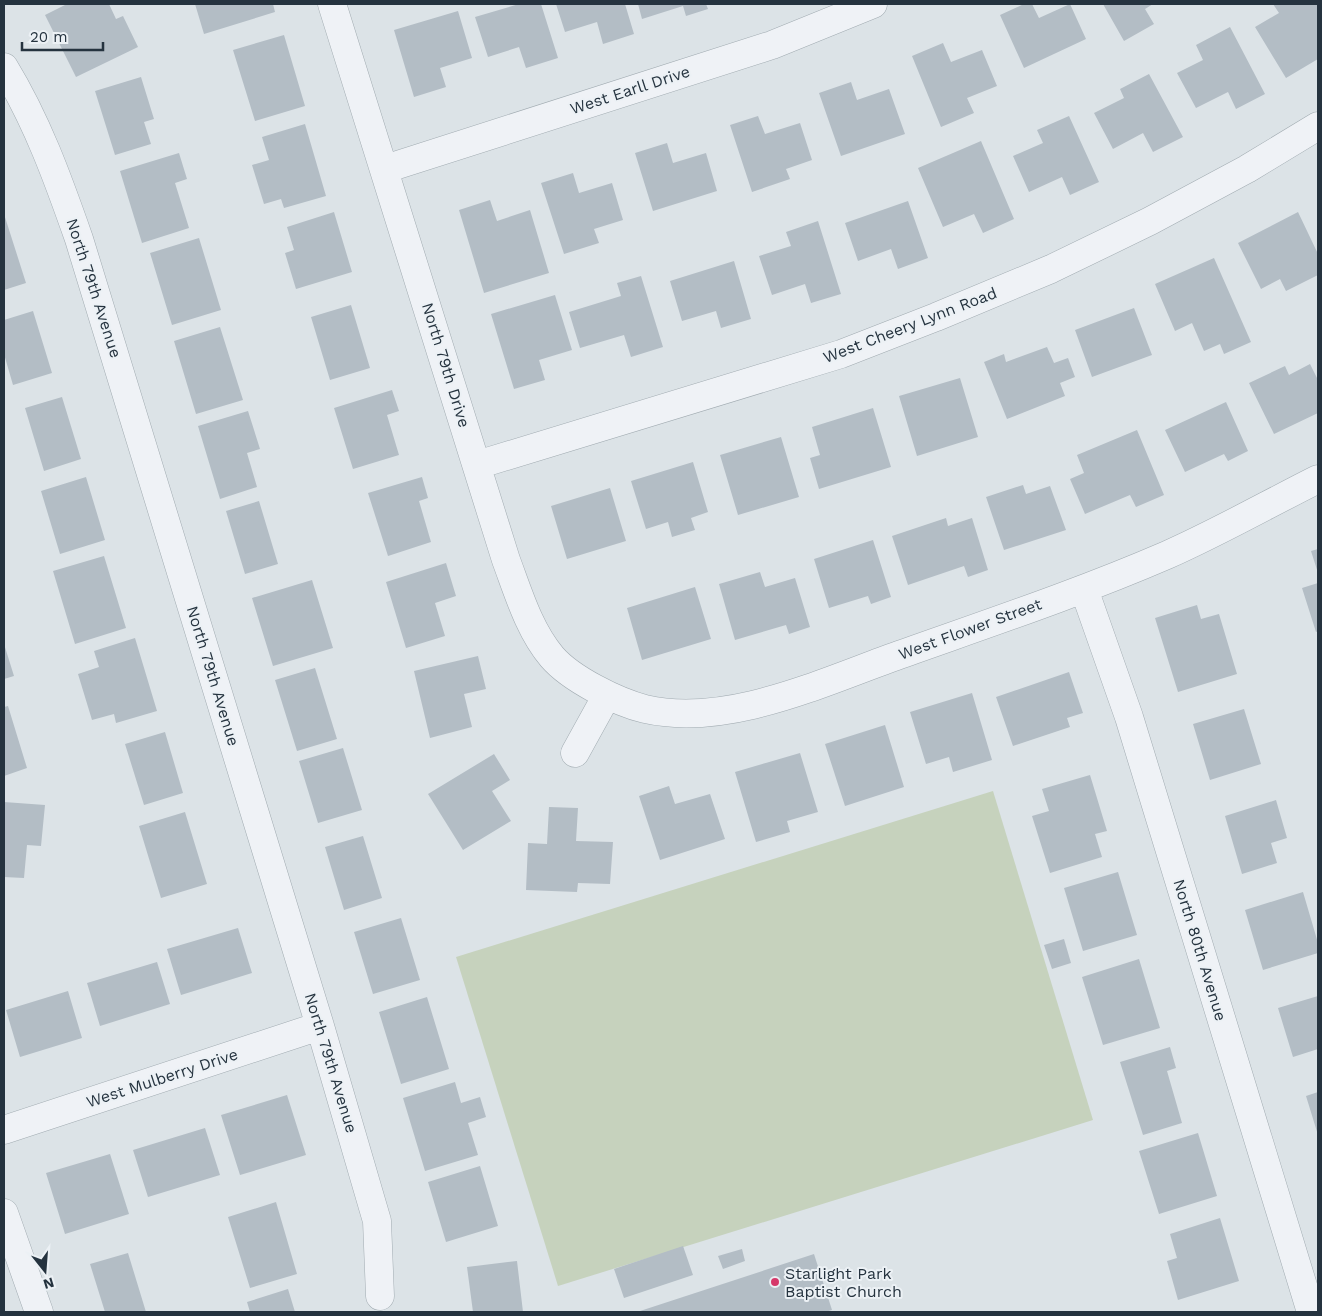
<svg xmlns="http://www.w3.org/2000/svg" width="1322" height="1316" viewBox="0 0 1322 1316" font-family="'Work Sans',sans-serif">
<rect width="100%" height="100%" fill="#dce3e7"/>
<path fill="#c6d2bd" d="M993,791L1093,1120L558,1286L456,957Z"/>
<path fill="#b3bdc5" d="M67,4H109L116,19L123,16L138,47L76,77L45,15Z
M195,4H273L275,12L204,34Z
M519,4H541L558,58L526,68L519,47L488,57L475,17Z
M556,4H625L634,34L603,44L597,22L565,32Z
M638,4H706L708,9L686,16L683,6L642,19Z
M1024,4H1032L1039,18L1070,4L1086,39L1024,68L1000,15Z
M1103,4H1153L1145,9L1154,24L1124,41Z
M1273,4H1318V59L1286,78L1255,27L1279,13Z
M458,11L472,58L440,68L446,87L414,97L394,30Z
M1230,27L1265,94L1236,109L1228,92L1196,108L1177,73L1203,60L1196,45Z
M284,35L305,106L255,121L233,50Z
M943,43L951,62L982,50L997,86L967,98L974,113L941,127L912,56Z
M1149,74L1183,137L1153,152L1143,133L1113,149L1094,113L1124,98L1120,89Z
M141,77L154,119L144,122L151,144L115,155L95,91Z
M851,82L857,100L889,89L905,134L841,156L819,93Z
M758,116L765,134L800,123L812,160L786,169L790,179L752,192L730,125Z
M1069,116L1099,182L1070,195L1062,177L1029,192L1013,156L1043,143L1037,130Z
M305,124L326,196L284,208L281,199L264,204L252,165L269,160L262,137Z
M981,141L1014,219L983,233L974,214L943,227L918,168Z
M667,143L673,163L706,153L717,191L653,211L635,153Z
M179,153L187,179L175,183L189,228L142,243L120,171Z
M573,173L579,193L612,183L623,220L594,229L599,243L564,254L541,183Z
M490,200L497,221L530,210L549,273L484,293L459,210Z
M908,201L928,258L898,269L891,249L858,261L845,223Z
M334,212L352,272L296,289L285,253L294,250L287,227Z
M1298,212L1318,254V275L1286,291L1280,279L1261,289L1238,243Z
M4,214L26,283L4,290Z
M818,221L841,294L811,303L805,284L772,295L759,256L791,246L786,232Z
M199,238L221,310L172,325L150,253Z
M1214,258L1251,342L1224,354L1220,344L1204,351L1192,323L1175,331L1155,284Z
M734,261L751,319L721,328L716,311L682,321L670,281Z
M641,276L663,347L631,357L624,335L580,348L569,312L621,296L617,283Z
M555,295L572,350L539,360L545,380L514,389L491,314Z
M351,305L370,368L330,380L311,317Z
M1134,308L1152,355L1092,377L1075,330Z
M33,311L52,373L13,385L4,354V320Z
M220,327L243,400L196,414L174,341Z
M1047,347L1054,363L1068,358L1075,377L1060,383L1065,396L1007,419L984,362L1004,354L1006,362Z
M1310,364L1318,380V413L1274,434L1249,383L1285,366L1289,375Z
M960,378L978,437L917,456L899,396Z
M392,390L399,411L387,415L399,455L353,469L334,408Z
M62,397L81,459L44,471L25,408Z
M1226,402L1248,451L1228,461L1224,454L1185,472L1165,430Z
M873,408L891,467L819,489L810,458L820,455L812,427Z
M248,411L260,449L247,453L257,487L220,499L198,426Z
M1137,430L1164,495L1136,507L1130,495L1085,514L1070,479L1084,473L1077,455Z
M781,437L799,497L738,515L720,455Z
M693,462L708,512L691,518L695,530L672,537L668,522L646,529L631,481Z
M86,477L105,540L60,554L41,491Z
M422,477L428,498L419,501L431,542L388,556L368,493Z
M1023,485L1026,494L1050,486L1066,530L1004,550L986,497Z
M610,488L626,541L567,559L551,506Z
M259,501L278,564L245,574L226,511Z
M946,518L948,526L972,518L988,570L968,577L964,566L908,585L892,536Z
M873,540L891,597L871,604L868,596L829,608L814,559Z
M1318,549V573L1311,551Z
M104,556L126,628L75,644L53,571Z
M446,563L456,596L435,603L445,636L406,648L386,582Z
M760,572L765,587L795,578L810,627L789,634L786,625L735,640L719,584Z
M312,580L333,648L273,666L252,598Z
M1318,583V631L1316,632L1302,588Z
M695,587L711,639L642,660L627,608Z
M1197,605L1201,619L1219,614L1237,674L1178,692L1155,618Z
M135,638L157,711L116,723L114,714L92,720L78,674L99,667L94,651Z
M4,644L14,676L4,679Z
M478,656L486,689L464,694L472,727L430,738L414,671Z
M315,668L337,739L297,751L275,680Z
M1069,672L1083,713L1067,718L1070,727L1013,746L996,697Z
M972,693L992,760L953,772L949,757L926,764L910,712Z
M8,706L27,768L4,776V707Z
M1244,709L1261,764L1210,780L1193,724Z
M885,725L904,787L845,806L825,744Z
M165,732L183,793L144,805L125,744Z
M343,748L362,810L318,823L299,761Z
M800,753L818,812L787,821L790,832L756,842L735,772Z
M494,754L510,780L492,791L511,821L463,850L428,794Z
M1090,775L1107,831L1095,834L1102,857L1050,873L1032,816L1049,811L1042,789Z
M669,786L675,804L710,794L725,839L660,860L639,796Z
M1276,800L1287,838L1271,843L1277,863L1242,874L1225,816Z
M4,802L45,805L41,846L27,845L24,878L4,877Z
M549,807L578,808L576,841L613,842L610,884L578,883L577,892L526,890L528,843L547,844Z
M185,812L207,884L161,898L139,826Z
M363,836L382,898L344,910L325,847Z
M1118,872L1137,935L1083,951L1064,888Z
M1303,892L1318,943V953L1263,970L1245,910Z
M401,918L420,980L373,994L354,932Z
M238,928L252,973L181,995L167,949Z
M1064,939L1071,963L1052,969L1044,945Z
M1139,959L1160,1028L1103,1045L1082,977Z
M157,962L170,1004L100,1026L87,983Z
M68,991L82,1038L20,1057L6,1010Z
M1318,996V1049L1293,1057L1278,1008Z
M427,997L449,1069L401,1084L379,1012Z
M1170,1047L1176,1068L1167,1071L1182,1123L1143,1135L1120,1062Z
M455,1082L461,1103L480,1097L486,1117L468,1123L478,1155L425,1171L403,1098Z
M1318,1092V1135L1306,1096Z
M287,1095L306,1155L240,1175L221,1115Z
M205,1128L220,1175L148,1197L133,1150Z
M1198,1133L1217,1196L1159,1214L1139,1151Z
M110,1154L129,1214L65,1234L46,1173Z
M480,1166L498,1226L446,1242L428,1182Z
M276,1202L297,1274L250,1288L228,1217Z
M1220,1218L1239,1281L1178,1300L1167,1261L1177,1258L1170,1234Z
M683,1246L693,1275L624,1298L614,1269Z
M742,1249L745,1261L723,1269L718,1256Z
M128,1253L146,1312H105L90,1264Z
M814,1254L832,1310L825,1312H637Z
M517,1261L523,1312H473L467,1267Z
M288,1289L295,1312H250L247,1302Z"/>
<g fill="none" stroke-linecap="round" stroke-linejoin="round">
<defs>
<path id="minor" d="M332,4L506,560C518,592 529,630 552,657C571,679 617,702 645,709C727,728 823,682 899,655C989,623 1079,593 1167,555C1219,532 1268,504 1318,479
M4,67C37,121 58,179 79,239L320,1026L377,1221L380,1296
M385,169L772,45L873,4
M477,465L841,354L936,317L1051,269L1150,221L1247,169L1318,126
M1084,589L1129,717L1311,1312
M575,753L607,695
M4,1130L320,1026
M4,1213L39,1312"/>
</defs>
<use href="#minor" stroke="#a1abb1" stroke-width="29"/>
<use href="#minor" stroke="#eff2f6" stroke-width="28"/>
</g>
<circle fill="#d6386a" stroke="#ecf1f5" stroke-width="2" cx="775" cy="1282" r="5"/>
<g text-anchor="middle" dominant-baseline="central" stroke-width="4" stroke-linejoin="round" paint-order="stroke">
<g font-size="16" fill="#25333f" stroke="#ecf1f5">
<text transform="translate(630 90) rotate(-18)">West Earll Drive</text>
<text transform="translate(94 288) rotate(72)">North 79th Avenue</text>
<text transform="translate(910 325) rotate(-21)">West Cheery Lynn Road</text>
<text transform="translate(446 365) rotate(73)">North 79th Drive</text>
<text transform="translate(970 629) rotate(-20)">West Flower Street</text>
<text transform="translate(213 676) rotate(73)">North 79th Avenue</text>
<text transform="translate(1200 950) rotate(73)">North 80th Avenue</text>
<text transform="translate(331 1063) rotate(73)">North 79th Avenue</text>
<text transform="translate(162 1078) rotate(-18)">West Mulberry Drive</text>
</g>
<g font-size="16" fill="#25333f" stroke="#ecf1f5" text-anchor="start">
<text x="785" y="1273">Starlight Park<tspan x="785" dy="18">Baptist Church</tspan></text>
</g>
</g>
<rect width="1322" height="1316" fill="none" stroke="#25333f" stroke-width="10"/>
<g transform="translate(45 1271) rotate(163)" stroke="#ecf1f5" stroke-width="4" paint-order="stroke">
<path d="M0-4L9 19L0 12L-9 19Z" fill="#25333f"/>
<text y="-8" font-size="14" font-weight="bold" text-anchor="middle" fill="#25333f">N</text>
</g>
<path d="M22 42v8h81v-8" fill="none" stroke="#25333f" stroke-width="2.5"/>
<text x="30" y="42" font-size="15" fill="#25333f" stroke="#ecf1f5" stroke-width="4" paint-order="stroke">20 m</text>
</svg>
